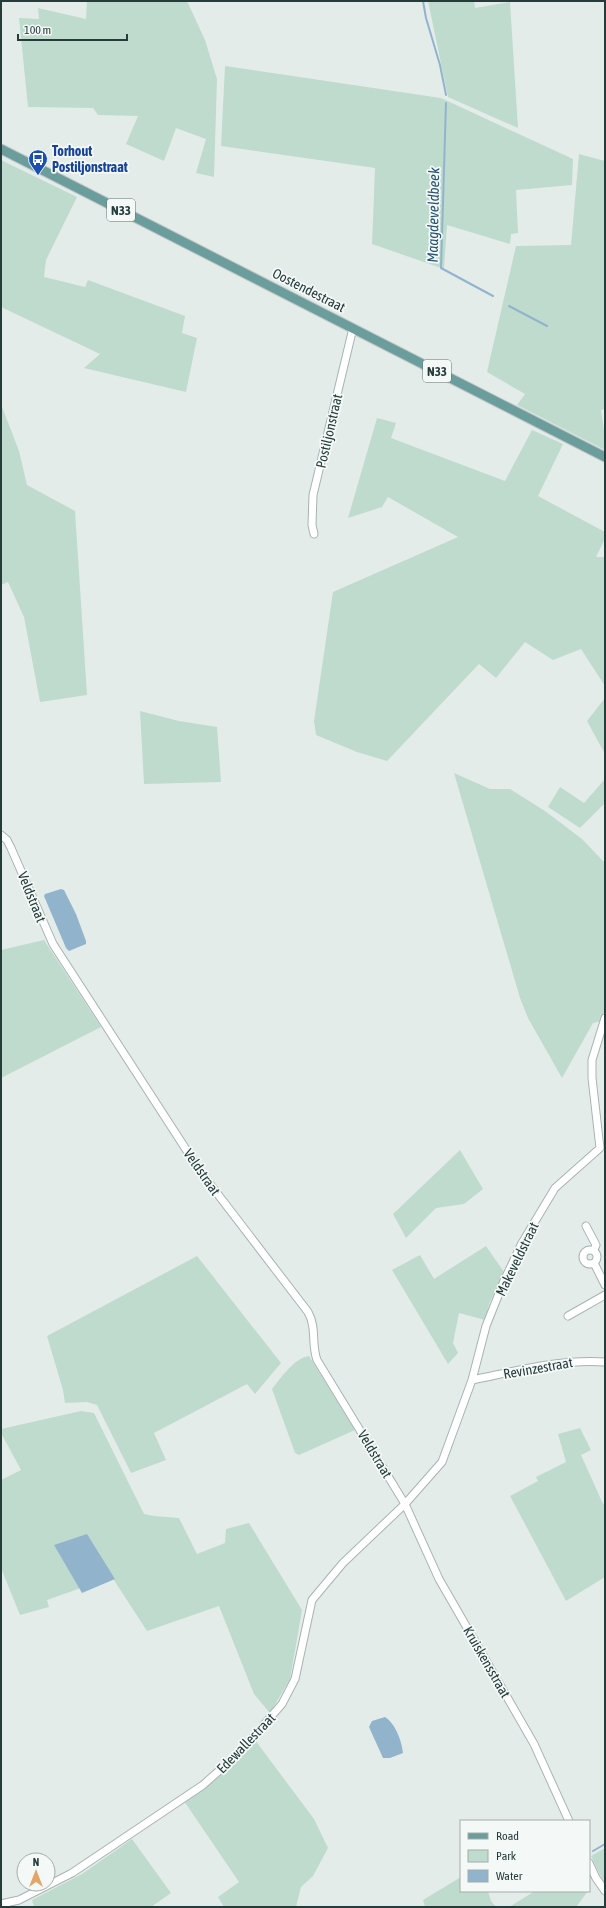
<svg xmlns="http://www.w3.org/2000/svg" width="606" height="1908" viewBox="0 0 606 1908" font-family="'Asap Condensed',sans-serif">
<rect width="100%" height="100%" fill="#e4ecea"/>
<path fill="#bfdbcd" d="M87,1H187L205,40L217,79L214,177L196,173L206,139L176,128L164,161L126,144L138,116L98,115L93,108L28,107L19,18L39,19L38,8L86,19Z
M428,1H474L475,8L510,2L518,128L448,97Z
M225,66L441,98L573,159L572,185L516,190L518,233L511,234L510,244L447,225L444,269L372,244L375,168L221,146Z
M579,154L605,161V409L601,410L605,437V450L517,405L525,394L487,372L516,246L571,245Z
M1,160L77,197L46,260L44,277L85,287L88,280L185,316L182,333L197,338L186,392L84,368L100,354L1,307Z
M1,404L19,451L27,485L75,511L87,695L40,702L24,617L8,582L1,585Z
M377,418L396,423L391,438L505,481L532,430L563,444L538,496L605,532V539L596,557H605V686L581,649L553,660L525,642L496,678L479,664L387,761L357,752L316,735L314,721L333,592L458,537L388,497L382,507L348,518Z
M605,698V754L587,721Z
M140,711L179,721L217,727L221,782L144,784Z
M454,773L490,789H510L545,811L582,839L605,863V1010L601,1021L593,1023L562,1078L528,1018L520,998Z
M605,779V803L580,828L548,807L560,787L584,803Z
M44,940L101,1027L1,1078V950Z
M460,1150L483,1189L464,1204L436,1208L406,1238L393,1214Z
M486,1246L504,1272L489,1304L485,1320L459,1313L453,1343L458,1353L448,1364L392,1270L420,1255L434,1279Z
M197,1256L281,1363L255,1394L247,1384L154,1433L166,1460L131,1473L97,1405L87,1402L65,1403L63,1390L47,1336Z
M309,1356L355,1430L299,1455L295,1453L272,1389C281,1378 294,1358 309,1356Z
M81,1411L94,1413L144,1514L154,1516L179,1518L197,1554L225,1543L226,1529L249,1523L302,1610L290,1679L270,1713L254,1694L219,1606L147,1631L112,1577L47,1600L49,1607L20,1615L1,1568V1480L21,1470L1,1433V1429Z
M580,1428L591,1450L581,1455L603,1504L605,1503V1577L566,1601L510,1496L538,1481L536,1477L566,1462L558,1434Z
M255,1740L314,1819L328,1848L313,1876L301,1887L296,1907H224L218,1897L239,1882L184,1801L215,1780Z
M132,1839L171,1893L151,1907H34L32,1900L82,1874Z
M605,1848V1885L591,1856Z
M461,1877V1891H488L491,1901L496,1907H425L423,1900Z
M535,1891H588L576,1907H509Z"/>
<path fill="#91b4cc" d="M61,889L64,890L76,914L86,941V944L69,951L66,948L44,896L45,894Z
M87,1534L115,1579L82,1593L54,1545Z
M385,1717C395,1723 402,1741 403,1753L390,1758H383L369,1727L372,1721Z"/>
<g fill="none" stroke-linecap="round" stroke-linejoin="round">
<path stroke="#91b4cc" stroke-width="2" d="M423,1L426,18L440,65L446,95
M446,103L441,268L493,296
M509,306L547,326
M593,1851L605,1844"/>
<defs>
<path id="minor" d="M314,534L312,525L313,495L353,328
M1,835L7,840L11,848L53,944L200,1171L308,1312C317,1328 311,1344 317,1360L405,1504L439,1579L534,1744L569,1821
M586,1226L596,1245L594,1250
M583 1257a7 7 0 1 1 14 0a7 7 0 1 1-14 0Z
M594,1263L605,1285
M568,1316L605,1295
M472,1380C517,1371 559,1359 605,1362
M589,1863L596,1878L605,1891
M1,1904L19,1900L72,1873L203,1785L240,1752L282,1704L295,1679L312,1600L343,1563L405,1504L442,1462L472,1380L486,1326L504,1281L522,1243L555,1188L600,1148L592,1078V1060L605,1018"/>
<path id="major" d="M1,149L605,457"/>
</defs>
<use href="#minor" stroke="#a7b4b2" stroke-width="9"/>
<use href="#major" stroke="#c2c8c8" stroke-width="11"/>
<use href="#minor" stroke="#fff" stroke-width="7"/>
<use href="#major" stroke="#6c9d9d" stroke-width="9"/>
</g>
<defs>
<symbol id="bus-pin" viewBox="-11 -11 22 30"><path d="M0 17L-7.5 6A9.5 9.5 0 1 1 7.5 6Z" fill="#1a4fb4" stroke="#f4f9f7"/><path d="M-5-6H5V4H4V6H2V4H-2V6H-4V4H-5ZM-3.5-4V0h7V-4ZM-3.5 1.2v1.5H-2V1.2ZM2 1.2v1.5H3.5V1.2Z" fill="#fff"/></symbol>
</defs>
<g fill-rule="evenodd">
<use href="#bus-pin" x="27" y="148" width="22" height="30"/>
</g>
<g text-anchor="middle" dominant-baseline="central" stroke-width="3.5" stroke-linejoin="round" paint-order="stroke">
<g fill="#f4f9f7" stroke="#637573" stroke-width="1">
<rect x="107" y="199" width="28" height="22" rx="3"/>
<rect x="423" y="360" width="28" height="22" rx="3"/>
</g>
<g font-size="13" font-weight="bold" fill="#253c3b">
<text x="121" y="210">N33</text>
<text x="437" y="371">N33</text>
</g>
<g font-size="14" font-weight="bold" fill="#164399" stroke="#f4f9f7" text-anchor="start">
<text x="52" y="151">Torhout<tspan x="52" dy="16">Postiljonstraat</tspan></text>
</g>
<g font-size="14" fill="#253c3b" stroke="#f4f9f7">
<text transform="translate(309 290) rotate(27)">Oostendestraat</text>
<text transform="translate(329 431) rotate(-77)">Postiljonstraat</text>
<text transform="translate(32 897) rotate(68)">Veldstraat</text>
<text transform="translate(202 1172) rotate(55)">Veldstraat</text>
<text transform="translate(517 1259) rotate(-64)">Makeveldstraat</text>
<text transform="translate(538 1368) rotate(-10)">Revinzestraat</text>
<text transform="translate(375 1454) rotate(59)">Veldstraat</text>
<text transform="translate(487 1662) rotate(60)">Kruiskensstraat</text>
<text transform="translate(246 1743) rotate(-46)">Edewallestraat</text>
</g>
<g font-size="15" font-style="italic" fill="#245273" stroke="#f4f9f7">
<text transform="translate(433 215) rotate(-89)">Maagdeveldbeek</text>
</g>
</g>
<rect width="606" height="1908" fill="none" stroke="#253c3b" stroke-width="4"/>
<rect x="460" y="1820" width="130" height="72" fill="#f4f9f7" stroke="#a1adac"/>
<rect x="468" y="1833" width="20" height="6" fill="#6c9d9d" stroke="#a1adac"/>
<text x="496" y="1840" font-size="12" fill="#253c3b">Road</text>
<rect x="468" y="1850" width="20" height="12" fill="#bfdbcd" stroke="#a1adac"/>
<text x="496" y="1860" font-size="12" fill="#253c3b">Park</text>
<rect x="468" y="1870" width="20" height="12" fill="#91b4cc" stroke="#a1adac"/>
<text x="496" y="1880" font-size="12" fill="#253c3b">Water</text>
<g transform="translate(36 1872)"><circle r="19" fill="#f4f9f7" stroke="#a1adac"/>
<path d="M0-3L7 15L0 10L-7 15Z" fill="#e5a569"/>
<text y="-6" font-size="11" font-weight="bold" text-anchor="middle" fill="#253c3b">N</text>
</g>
<path d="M18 34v6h109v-6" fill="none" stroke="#253c3b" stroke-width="2"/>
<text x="24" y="34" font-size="12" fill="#253c3b" stroke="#f4f9f7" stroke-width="3" paint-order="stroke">100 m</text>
</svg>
